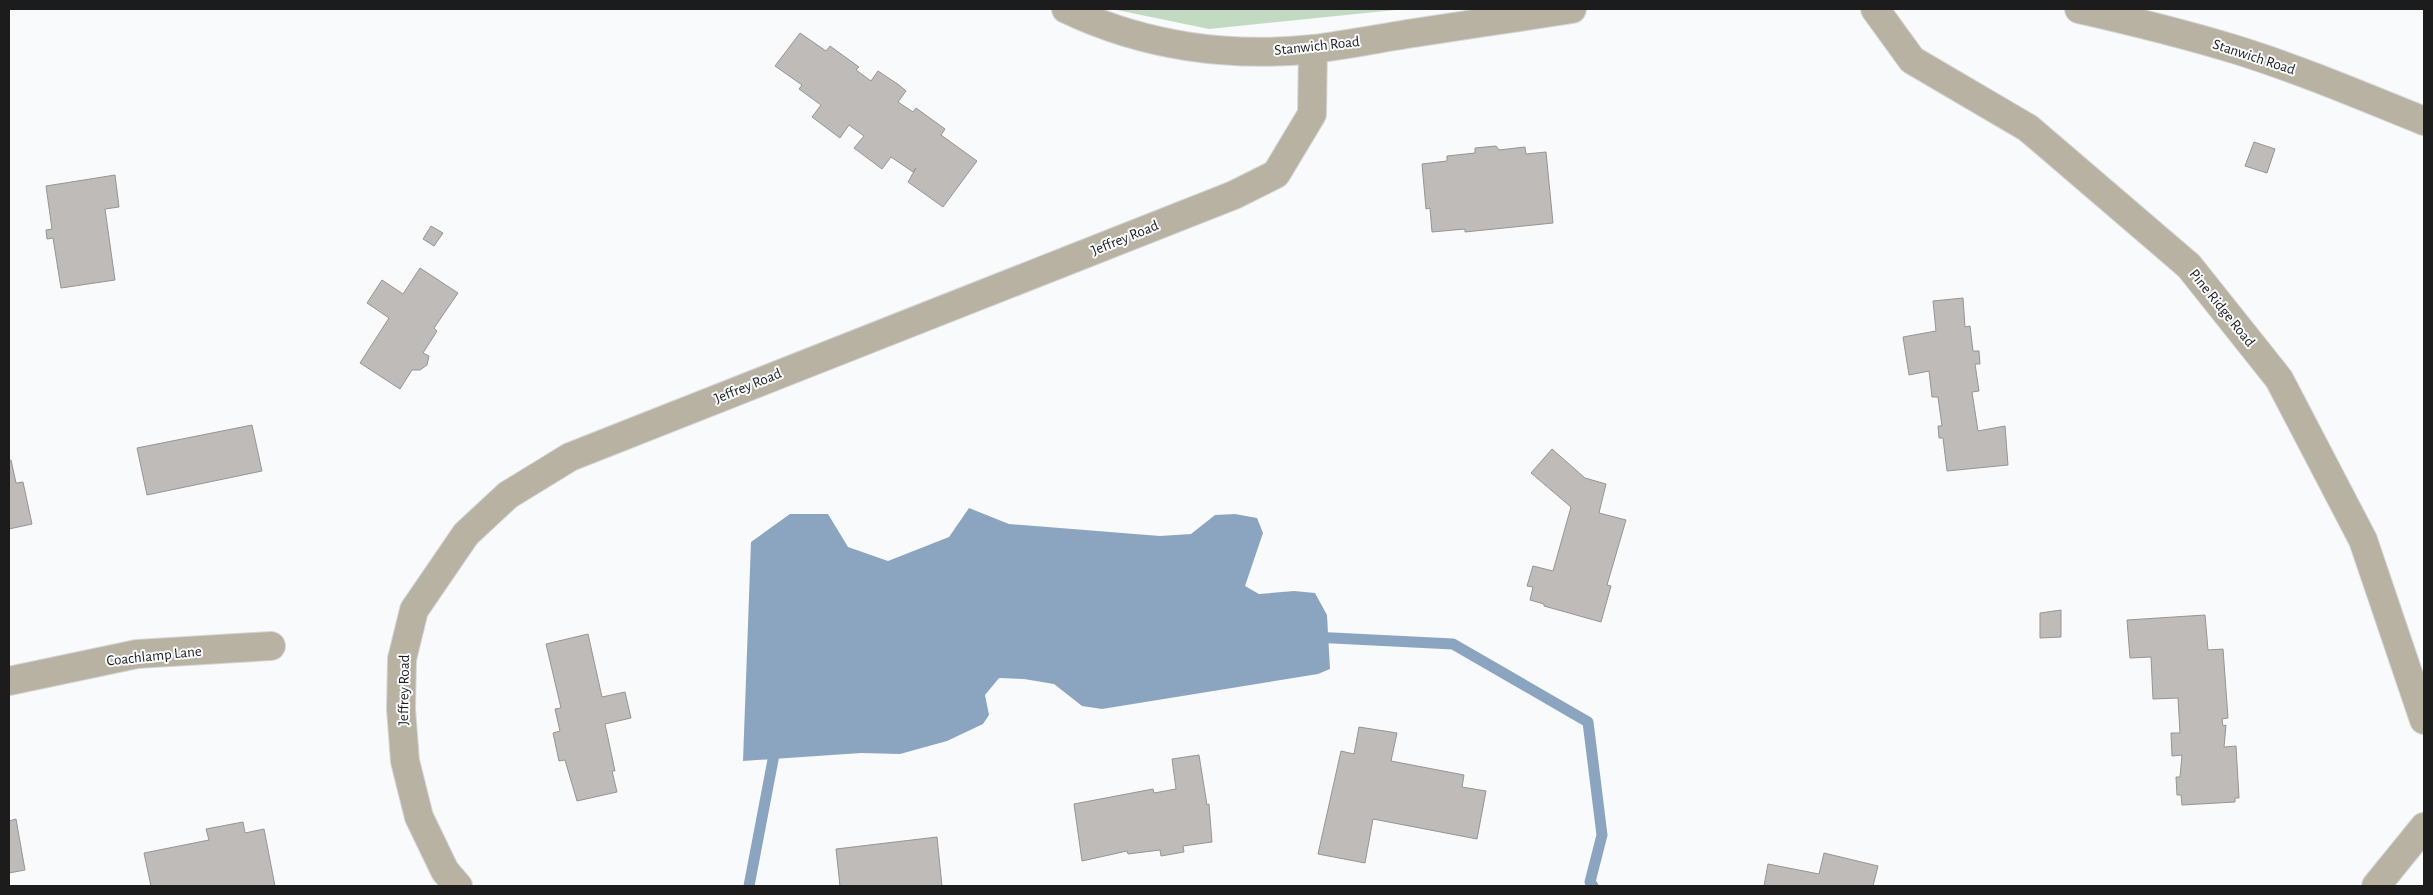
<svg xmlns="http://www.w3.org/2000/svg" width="2433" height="895" viewBox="0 0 2433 895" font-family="'Alegreya Sans',sans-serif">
<rect width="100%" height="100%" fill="#f9fafc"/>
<path fill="#c3dac2" d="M1112,9H1405L1209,29Z"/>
<path fill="#8ba5c1" d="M969,508L1009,524L1160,536L1191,534L1215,515L1235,514L1257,518L1263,533L1245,586L1259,594L1294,591L1315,593L1327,615L1330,669L1318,674L1102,709L1082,706L1054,684L1024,679L999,678L985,695L989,715L983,724L947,741L900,754L861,753L743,761L751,542L790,514H828L848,547L888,561L949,537Z"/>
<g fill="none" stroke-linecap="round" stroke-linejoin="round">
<path stroke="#8ba5c1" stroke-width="11" d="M1313,637L1453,644L1588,722L1602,835L1590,882L1593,886
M749,886L776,744"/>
</g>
<path fill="#bebbb9" stroke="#979593" d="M800,33L826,51L830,46L859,67L856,70L871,81L878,71L899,85L906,91L898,102L913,112L916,108L945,129L941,135L977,161L943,207L908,182L916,168L913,172L891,157L882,169L854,148L864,136L849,125L840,138L812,117L821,105L799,89L802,85L775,66Z
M2254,142L2275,149L2267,173L2245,166Z
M1496,146L1499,150L1525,147L1526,154L1546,152L1553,223L1465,232V229L1432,232L1430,208L1426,209L1422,164L1447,161V156L1475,153V148Z
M115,175L119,207L105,209L115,280L61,288L53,238L47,239L46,230L52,229L46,186Z
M431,226L443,233L434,246L423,239Z
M420,268L458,293L434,328L437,331L423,353L429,356L427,365L420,370H412L400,389L360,363L389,318L367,303L382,280L403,294Z
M1963,298L1965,327L1970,326L1973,351H1979L1980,364H1975L1979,391L1972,392L1978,431L2005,426L2008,465L1947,471L1943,438H1939L1938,426H1942L1938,397H1932L1929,371L1909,375L1903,337L1936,331L1933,301Z
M252,425L262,471L147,495L137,448Z
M1552,449L1585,478L1606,484L1599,513L1626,520L1607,585L1611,586L1601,622L1544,606V604L1530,600L1533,587L1527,586L1533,566L1553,571L1571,507L1531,473Z
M11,460L16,483L23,482L32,524L9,529V461Z
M2061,610V637L2040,638V613Z
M2205,615L2208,650L2223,649L2228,718L2222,719L2223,726L2226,725L2224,747L2236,746L2239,798H2235V802L2182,805L2181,795H2177L2176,777H2180L2182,755L2172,756L2171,733H2180L2178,698L2153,699L2151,657L2130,658L2127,620Z
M588,634L602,697L625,692L631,718L605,724L615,771H612L617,792L577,801L565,760L559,761L553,733L560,731L555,709L561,708L546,644Z
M1359,727L1397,733L1391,761L1464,775L1462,787L1486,791L1477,839L1373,819L1365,863L1318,854L1341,751L1354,754Z
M1199,755L1207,805L1209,804L1212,842L1183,846L1184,852L1161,856L1160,850L1128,854L1127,851L1082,861L1074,804L1153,789L1154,793L1176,789L1172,759Z
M16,819L25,870L9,873V821Z
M243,822L245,833L264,829L275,886H151L144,853L209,840L206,829Z
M937,837L942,886H840L836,849Z
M1824,853L1878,866L1873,886H1764L1768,864L1819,874Z"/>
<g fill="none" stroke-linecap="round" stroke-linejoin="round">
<defs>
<path id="minor" d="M1066,9C1143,46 1229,58 1313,49C1345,45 1376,39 1407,34C1462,26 1517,17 1572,9
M1875,9L1912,60L2028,128L2189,266L2279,379L2363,540L2424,720
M2079,9C2132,21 2185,34 2237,50C2301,70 2362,96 2424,121
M9,681L137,654L271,646
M458,886L445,871L419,817L405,761L401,709L402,659L414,610L466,534L508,495L570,457L1234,195L1276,174L1312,114L1313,49
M2376,886L2424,827"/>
</defs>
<use href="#minor" stroke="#d6d6d8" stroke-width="30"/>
<use href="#minor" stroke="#b7b2a2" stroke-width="28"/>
</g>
<g text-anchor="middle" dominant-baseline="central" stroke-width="4" stroke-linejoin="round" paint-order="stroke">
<g font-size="15" fill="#1c1c1d" stroke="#f9fafc">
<text transform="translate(1317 46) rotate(-6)">Stanwich Road</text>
<text transform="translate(2254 57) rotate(18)">Stanwich Road</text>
<text transform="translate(1125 238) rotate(-22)">Jeffrey Road</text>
<text transform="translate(2222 308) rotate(51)">Pine Ridge Road</text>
<text transform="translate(748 386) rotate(-22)">Jeffrey Road</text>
<text transform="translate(154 656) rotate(-6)">Coachlamp Lane</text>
<text transform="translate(404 690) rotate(-89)">Jeffrey Road</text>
</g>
</g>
<rect width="2433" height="895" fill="none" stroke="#1c1c1d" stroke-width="20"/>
</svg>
